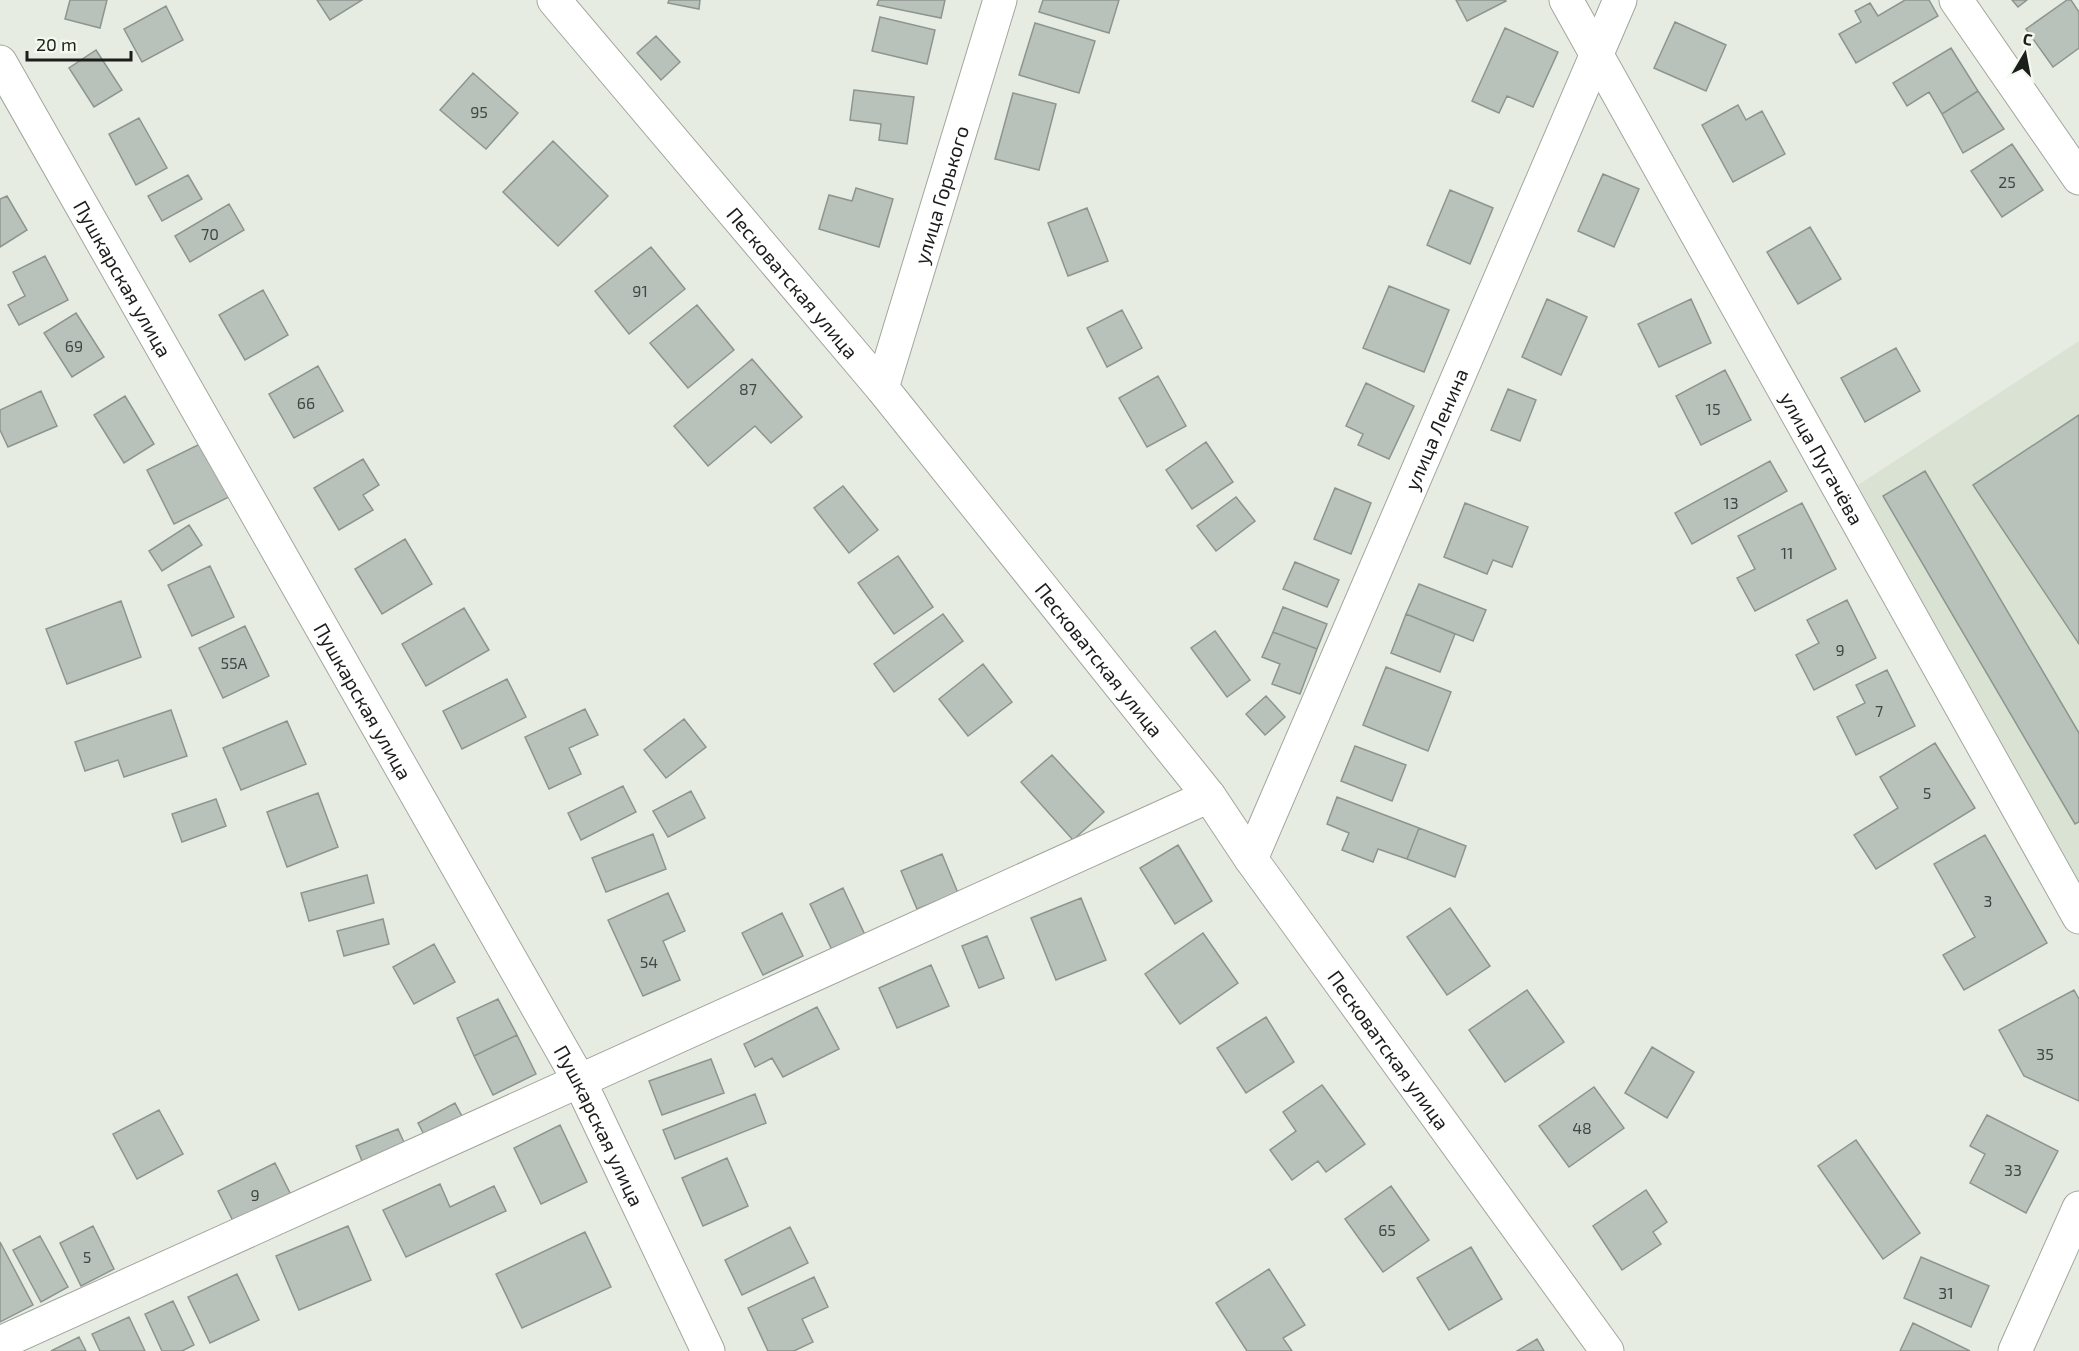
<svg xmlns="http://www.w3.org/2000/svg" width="2079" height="1351" viewBox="0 0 2079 1351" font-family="'Exo 2',sans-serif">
<rect width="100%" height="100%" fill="#e7ece3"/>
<path fill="#dae3d3" d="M2079,341V890L1858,485Z"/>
<path fill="#b9c1bb" stroke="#8d958f" stroke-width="1.5" d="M70,0H107L100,28L65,19Z
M317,0H362L330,20Z
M669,0H700L699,9L668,3Z
M879,0H945L941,18L877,5Z
M1043,0H1119L1109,33L1039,12Z
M1456,0H1505L1506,1L1467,21Z
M1905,0H1929L1938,16L1856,63L1839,34L1861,22L1855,11L1870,3L1878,16Z
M2012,0H2027L2018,7Z
M2067,0H2071L2079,12V48L2053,67L2026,29Z
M166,6L183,40L142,62L124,29Z
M880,17L935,30L927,64L872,51Z
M1675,22L1726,45L1706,91L1654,68Z
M1035,23L1095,41L1079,93L1019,75Z
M1505,28L1558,52L1533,107L1507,96L1499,113L1472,101Z
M656,36L680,62L661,80L637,53Z
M1951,48L1978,91L1942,114L1929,92L1907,106L1893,83Z
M96,50L122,90L94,107L69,68Z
M473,73L518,113L486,149L440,110Z
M854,90L914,97L907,144L879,140L881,124L850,120Z
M1978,91L2004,129L1963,153L1942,114Z
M1013,93L1056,104L1039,170L995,159Z
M1738,105L1746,120L1762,111L1785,154L1733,182L1702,125Z
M139,118L167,168L136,185L109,134Z
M553,141L608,196L558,246L503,192Z
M2012,144L2043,190L2002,217L1971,171Z
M1603,174L1639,189L1614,247L1578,231Z
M188,175L202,199L162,221L148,196Z
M856,188L893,199L879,247L819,229L829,195L852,201Z
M1450,190L1493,208L1470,264L1427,245Z
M7,196L27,230L0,247V199Z
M229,204L244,230L190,262L175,236Z
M1087,208L1108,261L1068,276L1048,223Z
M1810,227L1841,279L1798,304L1767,252Z
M651,247L685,289L629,334L595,291Z
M45,256L68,300L19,325L8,305L25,296L13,272Z
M1389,286L1449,310L1424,372L1363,348Z
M263,290L288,335L245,360L219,315Z
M1547,299L1587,317L1561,375L1522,357Z
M1691,299L1711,343L1659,367L1638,324Z
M697,305L734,350L688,388L650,343Z
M1122,310L1142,348L1107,367L1087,328Z
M76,313L104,357L72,377L44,333Z
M1896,348L1920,391L1865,422L1841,378Z
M752,359L802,417L771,443L755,426L708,466L674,426Z
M318,366L343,411L294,438L269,394Z
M1725,370L1751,420L1701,445L1676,396Z
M1158,376L1186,426L1147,447L1119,398Z
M1366,383L1414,406L1389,459L1358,445L1363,434L1346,426Z
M1508,389L1536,400L1520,441L1491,430Z
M41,391L57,426L8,447L0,430V410Z
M125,396L154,444L124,463L94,415Z
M2079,415V644L1973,485Z
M206,441L233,495L174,524L147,470Z
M1206,442L1233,482L1192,509L1166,470Z
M363,459L379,485L363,495L373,510L339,530L314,488Z
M1770,461L1787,491L1692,544L1675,513Z
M1925,471L2079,733V822L2075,824L1883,496Z
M843,486L878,530L849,553L814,508Z
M1335,488L1371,503L1351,554L1314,539Z
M1236,497L1255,521L1216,551L1197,526Z
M1465,503L1528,527L1512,567L1493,560L1487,574L1444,557Z
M1802,503L1836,569L1755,611L1737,578L1755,569L1738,536Z
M189,525L202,545L162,571L149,551Z
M405,539L432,584L382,614L355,569Z
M898,556L933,607L894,634L858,583Z
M1295,562L1339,580L1327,607L1283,589Z
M210,566L234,617L192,636L168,585Z
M1419,584L1486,610L1473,641L1406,614Z
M1847,600L1876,658L1814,690L1796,655L1819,643L1807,620Z
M121,601L141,657L67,684L46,629Z
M1283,607L1327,624L1317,649L1273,632Z
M464,608L489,650L426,686L402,644Z
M943,614L963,641L894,692L874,664Z
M1406,614L1455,634L1440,672L1391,653Z
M245,626L269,676L223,698L199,648Z
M1215,631L1250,680L1227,697L1191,648Z
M1273,632L1317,649L1300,694L1272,684L1280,664L1262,657Z
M983,664L1012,702L968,736L939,699Z
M1386,667L1451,692L1428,751L1363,725Z
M1887,670L1915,726L1856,755L1837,717L1865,703L1856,685Z
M507,679L526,717L462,749L443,711Z
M1266,696L1285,717L1265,735L1246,714Z
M585,709L598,735L569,748L581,774L549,789L525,737Z
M171,710L187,756L124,777L118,760L85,771L75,742Z
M684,719L706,747L666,778L644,750Z
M287,721L306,764L241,790L223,748Z
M1935,743L1975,808L1876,869L1854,835L1898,808L1880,777Z
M1355,746L1406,765L1392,801L1341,781Z
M1052,755L1104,812L1073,840L1021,782Z
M623,786L636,812L581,840L568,813Z
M691,791L705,818L668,837L653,811Z
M318,793L338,847L287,867L267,812Z
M1337,797L1419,828L1407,859L1378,849L1373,862L1342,850L1349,833L1327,824Z
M216,799L226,826L182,842L172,814Z
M1419,828L1466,846L1455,877L1407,859Z
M653,834L666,869L606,892L592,858Z
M1985,835L2047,943L1964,990L1943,955L1975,937L1934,864Z
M1178,845L1212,901L1175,924L1140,868Z
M942,854L958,893L917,909L901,871Z
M367,875L374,903L309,921L301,893Z
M843,888L865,935L832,950L810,904Z
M668,893L685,931L663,941L680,980L643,996L608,920Z
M1081,898L1106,960L1056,980L1031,918Z
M1450,908L1490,966L1447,995L1407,937Z
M782,913L803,956L763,975L742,933Z
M383,919L389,944L344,956L337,931Z
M1203,933L1238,983L1180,1024L1145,974Z
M987,936L1004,978L979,988L962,946Z
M434,944L455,982L414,1004L393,967Z
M931,965L949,1006L897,1028L879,988Z
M1527,990L1564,1042L1505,1082L1469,1030Z
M2074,990L2079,999V1101L2024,1076L1999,1030Z
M498,999L517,1035L474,1056L457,1018Z
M817,1007L839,1049L783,1077L772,1058L755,1067L744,1044Z
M1266,1017L1294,1062L1246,1093L1217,1048Z
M517,1035L536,1074L493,1095L474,1056Z
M1652,1047L1694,1072L1667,1118L1625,1093Z
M711,1059L724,1093L662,1115L649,1081Z
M1322,1085L1365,1144L1326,1172L1318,1161L1292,1180L1270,1150L1296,1131L1283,1112Z
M1594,1087L1624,1128L1569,1167L1539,1126Z
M755,1094L766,1123L675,1159L663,1130Z
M455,1103L466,1124L429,1144L418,1123Z
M159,1110L183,1154L137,1179L113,1134Z
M1987,1115L2058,1151L2026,1213L1970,1183L1985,1154L1970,1146Z
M560,1125L587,1182L541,1204L514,1148Z
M398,1129L407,1149L364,1166L356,1146Z
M1856,1140L1920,1233L1883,1259L1818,1166Z
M727,1158L748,1206L703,1226L682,1178Z
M275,1163L292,1197L235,1225L218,1191Z
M440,1184L450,1207L494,1186L506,1211L406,1257L383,1210Z
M1391,1186L1429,1240L1383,1272L1345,1219Z
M1646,1190L1667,1222L1653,1232L1661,1244L1622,1270L1593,1226Z
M93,1226L114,1269L81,1286L60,1243Z
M348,1226L371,1280L299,1310L276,1256Z
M790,1227L808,1263L742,1295L725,1260Z
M585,1232L611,1287L522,1328L496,1274Z
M40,1236L68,1287L41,1302L13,1250Z
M0,1242L33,1305L0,1322Z
M1471,1247L1502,1299L1449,1330L1417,1278Z
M1921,1257L1989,1286L1971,1327L1904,1298Z
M1269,1269L1305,1325L1283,1338L1292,1351H1247L1216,1303Z
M237,1274L259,1320L210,1343L188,1297Z
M814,1277L828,1307L802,1319L813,1342L794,1351H768L748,1308Z
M173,1301L194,1345L182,1351H162L145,1314Z
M129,1317L145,1351H100L92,1334Z
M1913,1323L1970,1351H1900Z
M79,1337L86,1351H51Z
M1537,1339L1544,1351H1517Z"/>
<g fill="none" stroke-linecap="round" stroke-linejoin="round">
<defs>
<g id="minor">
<path id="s1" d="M554,0L882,388L1209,796L1251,859L1607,1351"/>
<path id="s2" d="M1566,0L2079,917"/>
<path d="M1956,0L2079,178"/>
<path id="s3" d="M0,62L579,1080L708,1351"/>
<path id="s4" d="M882,388L1000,0"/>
<path id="s5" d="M1251,859L1620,0"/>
<path d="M0,1343L1209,796"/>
<path d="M2015,1351L2079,1208"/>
</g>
</defs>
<use href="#minor" stroke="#a2a69e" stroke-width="35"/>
<use href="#minor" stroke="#fff" stroke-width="33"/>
</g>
<g text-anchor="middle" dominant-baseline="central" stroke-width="6" stroke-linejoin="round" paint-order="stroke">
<g font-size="16" fill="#434743">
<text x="479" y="111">95</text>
<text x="2007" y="181">25</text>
<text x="210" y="233">70</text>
<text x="640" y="290">91</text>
<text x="74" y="345">69</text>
<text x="748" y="388">87</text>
<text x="306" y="402">66</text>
<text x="1713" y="408">15</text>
<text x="1731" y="502">13</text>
<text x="1787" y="552">11</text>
<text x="1840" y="649">9</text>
<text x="234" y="662">55А</text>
<text x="1879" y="710">7</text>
<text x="1927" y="792">5</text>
<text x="1988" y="900">3</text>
<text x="649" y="961">54</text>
<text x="2045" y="1053">35</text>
<text x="1582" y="1127">48</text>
<text x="2013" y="1169">33</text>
<text x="255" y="1194">9</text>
<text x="1387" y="1229">65</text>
<text x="87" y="1256">5</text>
<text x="1946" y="1292">31</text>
</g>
<g font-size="20" fill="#1c1e1b" stroke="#f4f9f0">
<text stroke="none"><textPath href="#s4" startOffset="202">улица Горького</textPath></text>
<text stroke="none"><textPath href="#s3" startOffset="249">Пушкарская улица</textPath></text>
<text stroke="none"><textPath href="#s1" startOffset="370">Песковатская улица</textPath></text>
<text stroke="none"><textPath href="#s5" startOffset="468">улица Ленина</textPath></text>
<text stroke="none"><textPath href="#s2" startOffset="525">улица Пугачёва</textPath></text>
<text stroke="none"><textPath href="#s1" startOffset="856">Песковатская улица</textPath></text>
<text stroke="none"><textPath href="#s3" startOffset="735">Пушкарская улица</textPath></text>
<text stroke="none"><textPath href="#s1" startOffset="1342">Песковатская улица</textPath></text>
<text stroke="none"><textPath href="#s3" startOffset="1221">Пушкарская улица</textPath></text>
</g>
</g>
<g transform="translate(2025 54) rotate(10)" stroke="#f4f9f0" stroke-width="4.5" paint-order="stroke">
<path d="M0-4.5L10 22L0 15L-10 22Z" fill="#1c1e1b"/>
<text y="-9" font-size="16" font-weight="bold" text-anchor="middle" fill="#1c1e1b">С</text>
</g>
<path d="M27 51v9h104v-9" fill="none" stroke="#1c1e1b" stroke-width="3"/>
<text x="36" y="51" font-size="18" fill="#1c1e1b" stroke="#f4f9f0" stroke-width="4.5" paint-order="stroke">20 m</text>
</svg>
